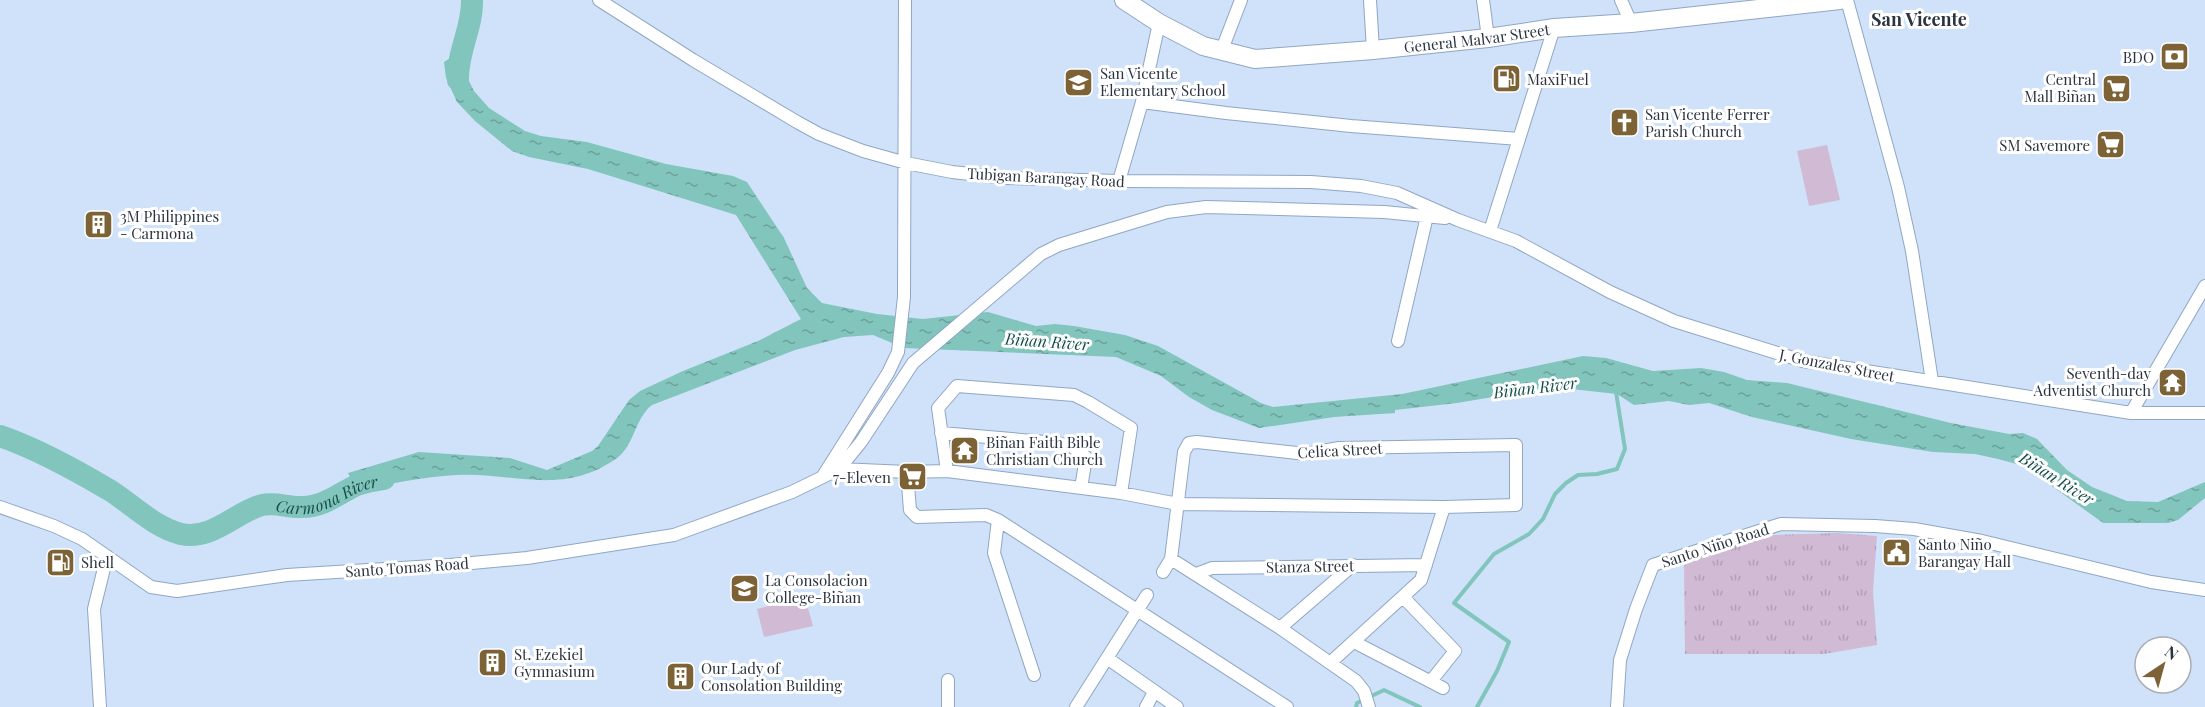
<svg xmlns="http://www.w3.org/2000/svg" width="2205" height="707" viewBox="0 0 2205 707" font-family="'Playfair Display',serif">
<defs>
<pattern id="grass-tufts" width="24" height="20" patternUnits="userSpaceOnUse" patternTransform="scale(1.5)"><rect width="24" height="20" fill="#d1bad3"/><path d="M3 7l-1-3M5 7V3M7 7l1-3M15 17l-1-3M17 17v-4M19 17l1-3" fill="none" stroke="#b4a0b6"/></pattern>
<pattern id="water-ripples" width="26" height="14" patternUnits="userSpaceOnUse" patternTransform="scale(1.5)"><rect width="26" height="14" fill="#82c5bc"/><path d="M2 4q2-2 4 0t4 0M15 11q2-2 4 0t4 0" fill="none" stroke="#6ba19a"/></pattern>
</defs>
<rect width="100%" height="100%" fill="#cfe2fa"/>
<path fill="url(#grass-tufts)" d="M1838,533L1877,536L1873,591L1877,645L1824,654H1685L1684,565L1728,547L1773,535Z"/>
<path fill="#d1bad3" d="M1827,145L1840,200L1809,206L1797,151Z
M805,597L813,626L764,637L757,609Z"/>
<path fill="url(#water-ripples)" d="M461,51L465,73L474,91L489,108L525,131L541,136L587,142L666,164L733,176L747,182L784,238L807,288L822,303L877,314L923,319L988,312L1036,326L1055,324L1074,326L1125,335L1158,346L1261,403L1273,407L1402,394L1583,356L1606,358L1653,371L1701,368L1724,372L1747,380L1787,383L1951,423L2009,434L2023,433L2037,439L2067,470L2092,487L2127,501L2158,502L2205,482V498L2178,520L2168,523H2103L2024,466L1998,459L1975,454L1933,452L1851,439L1752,417L1709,403L1689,405L1669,401L1634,405L1617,394L1553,387L1457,403L1395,410V413L1334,417L1259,428L1212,410L1189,397L1161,376L1116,357L904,348L873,335L844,337L795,350L652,405C635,418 634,446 617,458C562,497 514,472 456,475C423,477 389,484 356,490L348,473L419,452L510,458L547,470L592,451L598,446L629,400L640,391L683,371L758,341L801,319L736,215L588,169L529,157L512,151L475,121L457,102L446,78L444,62Z"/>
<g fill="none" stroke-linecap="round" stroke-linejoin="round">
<path stroke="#82c5bc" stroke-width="4" d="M1356,707L1357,703L1384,690L1420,707
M1477,707L1497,671L1509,642L1454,603L1494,554L1529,534L1543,519L1555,494L1566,483L1578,475L1597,474L1617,469L1625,449L1616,392"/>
<g stroke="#82c5bc" stroke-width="22">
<path d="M458,80C457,52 473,27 472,0"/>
<path id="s1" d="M0,436C35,448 79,472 111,491C134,506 154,527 181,534C211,541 236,512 262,505C277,502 288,508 303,507C322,507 337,495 353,487C362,482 374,481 384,479"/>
</g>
<defs>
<path id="minor" d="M599,0L693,60L797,122L819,134L863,151L906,163L952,172L1007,178L1119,181L1311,182L1361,186L1397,193L1458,220L1516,241L1610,292L1674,321L1803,361L2131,413H2205
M1370,0L1373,50
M1483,0L1488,38
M1621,0L1631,23
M1847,0L1898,187L1912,251L1932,381
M1221,52L1241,0
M1142,102L1226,113L1351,126L1519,139
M1119,181L1142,102L1159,23
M1490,231L1554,28
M1398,341L1427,216
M2131,413L2205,286
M941,433L1057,443L1071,446L1086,457L1081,488
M839,469L907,472L947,471L1121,493L1178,504L1444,507L1516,505V445L1339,448L1306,454L1197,442L1189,443L1184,452L1171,559L1163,572
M947,471L938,408L957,386L1074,395L1088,402L1131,428L1121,493
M907,472L910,510L917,517L986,515L998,520L1287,707
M823,476L888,373L898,352L904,297L905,0
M0,507L54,526L82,539L151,587L177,591L287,575L450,565L527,558L674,535L792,492L839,469L861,442L913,363L1041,254L1059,245L1167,212L1206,207L1384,212L1445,218
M998,520L994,553L1034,675
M1171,559L1280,628L1356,681L1364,691L1369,707
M1196,574L1212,568L1426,565
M1403,597L1455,651L1431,681
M1280,628L1353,565
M1354,642L1443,688
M1107,658L1177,707
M1331,662L1421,580L1444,507
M948,680V707
M100,707L94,609L107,556
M1076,707L1147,595
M1146,707L1154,692
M1617,707L1620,660L1636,609L1653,565L1781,524L1875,526L1914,529L1982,541L2151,582L2205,590"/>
<g id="highway">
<path id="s2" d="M1124,0L1159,23L1203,46L1255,59L1373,50L1488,38L1554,28L1631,23L1840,0"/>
</g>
</defs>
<use href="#minor" stroke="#90a6c3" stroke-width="14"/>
<use href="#highway" stroke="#90a6c3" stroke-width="20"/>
<use href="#minor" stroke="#fff" stroke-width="12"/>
<use href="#highway" stroke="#fff" stroke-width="18"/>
</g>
<defs>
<symbol id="bank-square" viewBox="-11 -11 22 22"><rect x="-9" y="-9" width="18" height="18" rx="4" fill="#7c6234" stroke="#fff"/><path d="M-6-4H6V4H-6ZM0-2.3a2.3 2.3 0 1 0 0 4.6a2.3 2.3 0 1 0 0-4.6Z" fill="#fff"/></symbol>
<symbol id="fuel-square" viewBox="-11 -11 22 22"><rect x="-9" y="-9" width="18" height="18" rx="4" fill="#7c6234" stroke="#fff"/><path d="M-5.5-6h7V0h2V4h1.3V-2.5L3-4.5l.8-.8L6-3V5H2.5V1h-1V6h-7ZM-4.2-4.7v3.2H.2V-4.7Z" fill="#fff"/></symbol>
<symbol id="school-square" viewBox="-11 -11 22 22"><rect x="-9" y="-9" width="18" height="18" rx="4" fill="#7c6234" stroke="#fff"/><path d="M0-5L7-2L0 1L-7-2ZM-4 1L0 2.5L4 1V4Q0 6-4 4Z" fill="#fff"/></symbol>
<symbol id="supermarket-square" viewBox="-11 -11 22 22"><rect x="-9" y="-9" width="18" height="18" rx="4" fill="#7c6234" stroke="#fff"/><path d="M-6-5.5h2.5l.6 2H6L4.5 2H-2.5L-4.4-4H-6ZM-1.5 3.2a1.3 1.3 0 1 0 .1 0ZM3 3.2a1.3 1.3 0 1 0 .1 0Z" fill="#fff"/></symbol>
<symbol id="church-square" viewBox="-11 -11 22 22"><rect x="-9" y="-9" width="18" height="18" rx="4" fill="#7c6234" stroke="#fff"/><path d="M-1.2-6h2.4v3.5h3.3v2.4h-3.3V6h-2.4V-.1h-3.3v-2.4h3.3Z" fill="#fff"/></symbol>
<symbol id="building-square" viewBox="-11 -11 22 22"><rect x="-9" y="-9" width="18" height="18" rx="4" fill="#7c6234" stroke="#fff"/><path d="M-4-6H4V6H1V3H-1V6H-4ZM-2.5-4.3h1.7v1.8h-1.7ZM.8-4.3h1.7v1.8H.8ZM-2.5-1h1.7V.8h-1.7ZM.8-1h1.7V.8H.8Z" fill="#fff"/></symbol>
<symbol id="temple-square" viewBox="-11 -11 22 22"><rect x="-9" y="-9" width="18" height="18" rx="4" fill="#7c6234" stroke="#fff"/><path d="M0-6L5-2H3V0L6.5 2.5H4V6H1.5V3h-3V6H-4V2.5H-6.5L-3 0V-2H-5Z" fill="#fff"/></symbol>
<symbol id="civic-square" viewBox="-11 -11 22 22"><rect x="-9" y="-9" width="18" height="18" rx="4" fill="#7c6234" stroke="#fff"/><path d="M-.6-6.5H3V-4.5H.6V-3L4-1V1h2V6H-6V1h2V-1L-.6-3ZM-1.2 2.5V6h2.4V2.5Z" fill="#fff"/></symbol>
<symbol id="university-square" viewBox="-11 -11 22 22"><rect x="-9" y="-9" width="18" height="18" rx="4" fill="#7c6234" stroke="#fff"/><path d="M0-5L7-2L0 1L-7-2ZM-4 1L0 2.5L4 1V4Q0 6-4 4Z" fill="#fff"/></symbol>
</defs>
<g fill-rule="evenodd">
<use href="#bank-square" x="2158" y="40" width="33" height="33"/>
<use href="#fuel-square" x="1490" y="62" width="33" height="33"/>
<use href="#school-square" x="1062" y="66" width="33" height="33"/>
<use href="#supermarket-square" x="2100" y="72" width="33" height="33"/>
<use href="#church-square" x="1608" y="106" width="33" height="33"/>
<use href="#supermarket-square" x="2094" y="128" width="33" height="33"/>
<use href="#building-square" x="82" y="208" width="33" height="33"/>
<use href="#temple-square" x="2156" y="366" width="33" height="33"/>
<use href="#temple-square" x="948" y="434" width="33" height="33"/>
<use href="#supermarket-square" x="896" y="460" width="33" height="33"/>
<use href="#civic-square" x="1880" y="536" width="33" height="33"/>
<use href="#fuel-square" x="44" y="546" width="33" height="33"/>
<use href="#university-square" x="728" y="572" width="33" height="33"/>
<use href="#building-square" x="476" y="646" width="33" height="33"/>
<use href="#building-square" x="664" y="660" width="33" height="33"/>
</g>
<g text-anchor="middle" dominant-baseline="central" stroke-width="6" stroke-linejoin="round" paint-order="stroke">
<g font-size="15" fill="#2a333f" stroke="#fff">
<text stroke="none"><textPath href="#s2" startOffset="368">General Malvar Street</textPath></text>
<text transform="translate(1046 177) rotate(3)">Tubigan Barangay Road</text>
<text transform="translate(1837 365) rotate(11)">J. Gonzales Street</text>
<text transform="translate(1340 450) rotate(-3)">Celica Street</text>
<text transform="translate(1715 545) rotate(-18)">Santo Niño Road</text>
<text transform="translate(1310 566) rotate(-1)">Stanza Street</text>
<text transform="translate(407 567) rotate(-4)">Santo Tomas Road</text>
</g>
<g font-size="15" fill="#2a333f" stroke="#fff" text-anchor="start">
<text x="2154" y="57" text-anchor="end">BDO</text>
<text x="1100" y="73">San Vicente<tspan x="1100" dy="17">Elementary School</tspan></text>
<text x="1527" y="79">MaxiFuel</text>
<text x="2096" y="79" text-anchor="end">Central<tspan x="2096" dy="17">Mall Biñan</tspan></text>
<text x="1645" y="114">San Vicente Ferrer<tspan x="1645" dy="17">Parish Church</tspan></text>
<text x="2090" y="145" text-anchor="end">SM Savemore</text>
<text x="120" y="216">3M Philippines<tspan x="120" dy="17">- Carmona</tspan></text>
<text x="2151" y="373" text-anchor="end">Seventh-day<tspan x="2151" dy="17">Adventist Church</tspan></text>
<text x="986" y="442">Biñan Faith Bible<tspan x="986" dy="17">Christian Church</tspan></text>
<text x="891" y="477" text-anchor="end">7-Eleven</text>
<text x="1918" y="544">Santo Niño<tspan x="1918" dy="17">Barangay Hall</tspan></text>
<text x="81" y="562">Shell</text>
<text x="765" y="580">La Consolacion<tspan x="765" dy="17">College-Biñan</tspan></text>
<text x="514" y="654">St. Ezekiel<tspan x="514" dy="17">Gymnasium</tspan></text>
<text x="701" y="668">Our Lady of<tspan x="701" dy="17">Consolation Building</tspan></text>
</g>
<g font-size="16" font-style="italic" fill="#134d47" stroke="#fff">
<text transform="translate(1047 341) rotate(4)">Biñan River</text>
<text transform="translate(1535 387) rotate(-7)">Biñan River</text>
<text transform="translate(2057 478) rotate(32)">Biñan River</text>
<text stroke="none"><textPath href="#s1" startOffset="362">Carmona River</textPath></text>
</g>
<g font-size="18" font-weight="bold" fill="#2a333f" stroke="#fff">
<text x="1919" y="19">San Vicente</text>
</g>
</g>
<g transform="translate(2163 665) rotate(36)"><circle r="28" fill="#ffffff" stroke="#aaadb2" stroke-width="1.5"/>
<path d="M0-4.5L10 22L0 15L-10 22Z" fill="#7c6234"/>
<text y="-9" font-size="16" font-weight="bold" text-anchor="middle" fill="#2a333f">N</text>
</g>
</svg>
